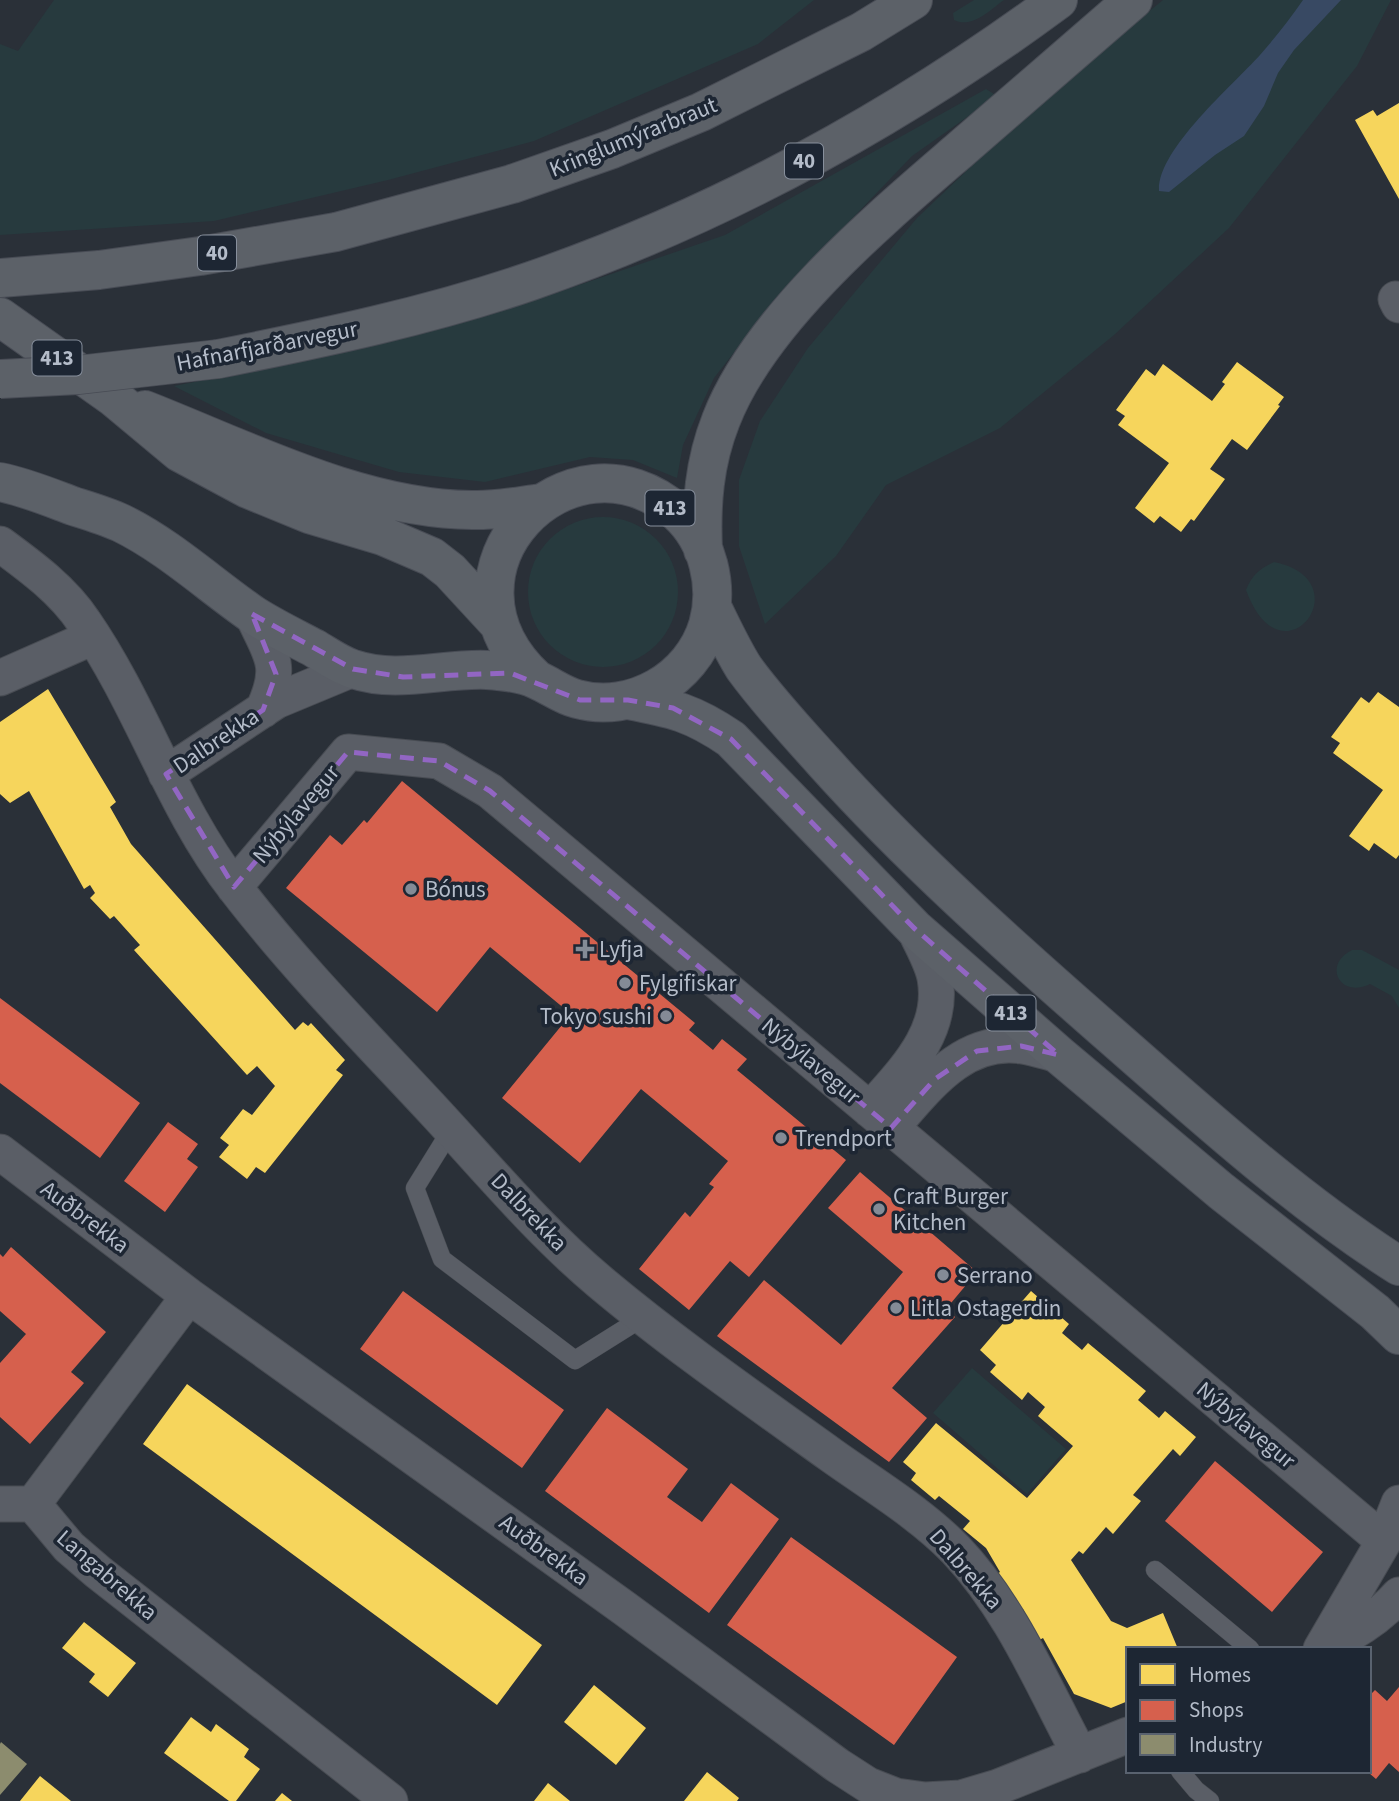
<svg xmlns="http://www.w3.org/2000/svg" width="1399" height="1801" viewBox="0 0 1399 1801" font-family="'Source Sans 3',sans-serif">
<rect width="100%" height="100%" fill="#2a3038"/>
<path fill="#273a3e" d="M54,0H814L758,44L534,141L388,180L214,221L0,235V44L18,51Z
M974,0H1004C990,10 972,29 954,20L953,13Z
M1163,0H1391L1357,66L1229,228L1114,335L1000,428L886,485L836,556L765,624L739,546V480L760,421L808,348L917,218L1041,100Z
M986,89L997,96L912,156L780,294L714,378L683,445L677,478L633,460L590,457L485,482L399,472L266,433L174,386L356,350L556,293L725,235Z
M528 592a75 75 0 1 1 150 0a75 75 0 1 1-150 0Z
M1274,562C1364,580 1282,689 1246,590C1252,575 1259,569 1274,562Z
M1352,950H1362L1399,970V1008L1392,996L1370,984C1340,999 1322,965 1352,950Z
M972,1368L1066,1449L1027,1494L933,1413Z"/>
<path fill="#384963" d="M1303,0H1341L1294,50L1278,73L1264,106L1244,136L1215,155L1169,192L1159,191C1157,150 1232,86 1260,55C1275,38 1290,19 1303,0Z"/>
<path fill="#f6d55c" d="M1399,103V199L1355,120L1373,110L1377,116Z
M1237,362L1284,397L1278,405L1280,406L1247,450L1232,439L1210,469L1225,479L1194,521L1191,519L1181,532L1160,516L1154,523L1135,508L1169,463L1118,425L1125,416L1116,410L1146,369L1155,376L1163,364L1212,401L1225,384L1222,382Z
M48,689L116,802L110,807L131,844L295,1030L303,1022L308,1026L311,1023L345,1060L336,1070L343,1075L265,1173L256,1167L247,1179L219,1157L229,1145L220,1138L243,1109L252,1115L275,1086L257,1066L247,1075L134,950L140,945L114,916L110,919L90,898L95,893L90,885L84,889L29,791L10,803L0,794V722Z
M1378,692L1399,707V855L1396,859L1374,843L1369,851L1349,836L1383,790L1333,753L1340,743L1331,737L1361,697L1369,703Z
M1031,1291L1069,1324L1062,1333L1082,1350L1088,1343L1146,1391L1138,1400L1159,1418L1165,1411L1196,1437L1180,1456L1173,1449L1133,1495L1141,1501L1113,1534L1106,1527L1083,1554L1079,1551L1071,1560L1111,1621L1127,1628L1163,1613L1178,1649H1128V1701L1111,1708L1074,1694L1043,1638L1034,1643L1023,1623L1028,1620L1023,1609L1015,1614L994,1576L1000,1572L986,1548L963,1529L970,1521L939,1496L935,1500L911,1480L916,1473L903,1462L936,1423L1027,1498L1073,1446L1038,1416L1045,1407L1028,1392L1022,1400L990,1372L996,1365L980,1350Z
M187,1384L542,1645L497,1705L143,1444Z
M84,1622L136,1663L108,1697L89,1682L95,1674L62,1648Z
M594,1685L646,1728L616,1765L564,1722Z
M191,1717L211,1732L216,1724L249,1749L244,1757L260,1769L236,1801H229L164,1753Z
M707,1772L739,1798L737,1801H684Z
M40,1776L71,1801H20Z
M548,1783L570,1801H534Z
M282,1793L292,1801H275Z"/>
<path fill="#d6604d" d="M402,781L695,1023L689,1030L713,1050L722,1039L747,1059L737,1070L846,1160L749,1277L730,1261L689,1310L639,1269L685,1212L690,1217L714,1187L709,1184L728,1161L641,1089L580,1163L502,1098L571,1014L490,947L437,1012L286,888L330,835L342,845L364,820L367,823Z
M0,998L140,1103L100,1158L0,1083Z
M168,1122L198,1144L187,1159L198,1167L165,1212L124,1181Z
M860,1172L977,1272L946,1309L955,1317L892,1388L927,1418L889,1462L717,1336L764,1280L841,1345L903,1272L828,1208Z
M11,1247L106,1332L71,1372L84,1383L30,1444L0,1417V1363L26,1334L0,1311V1254L3,1257Z
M403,1291L564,1410L522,1468L360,1349Z
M607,1408L688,1469L667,1497L702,1522L731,1483L779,1519L709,1613L545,1491Z
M1215,1461L1323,1552L1272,1612L1165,1521Z
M791,1537L957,1657L894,1745L727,1625Z
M1399,1687V1772L1389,1763L1376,1779L1369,1773V1696L1375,1690L1387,1701Z"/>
<path fill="#8c8c6e" d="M1,1742L27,1764L0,1795V1744Z"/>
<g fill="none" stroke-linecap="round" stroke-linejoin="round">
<defs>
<path id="lane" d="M451,1130L415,1188L442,1259L575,1360L642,1318
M1155,1570L1250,1649
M1180,1771L1196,1790L1210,1801"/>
<path id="street" d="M1396,299L1399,305
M0,544C30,566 63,590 84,622C142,706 172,807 235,888C295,966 366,1038 433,1110C487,1168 539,1231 600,1282C674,1344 753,1399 831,1455C873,1485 920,1513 956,1550C1011,1608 1043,1686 1080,1755
M252,614C271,655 284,665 263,710
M0,678L93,637
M166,774L276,701L353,669
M234,887L348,752L439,761L490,791L1384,1541
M870,1110C902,1073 945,1033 935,978C932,962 921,944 914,928
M891,1128C926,1089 962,1037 1022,1046C1034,1048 1047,1052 1059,1055
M0,1152L189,1296L624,1608L837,1765L868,1785L896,1796L925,1800L961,1798L998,1787L1128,1735
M0,1504H33
M33,1504L69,1547L98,1572L390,1801
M33,1504L189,1296
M1321,1649L1384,1541L1399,1503
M1321,1649C1351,1634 1377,1620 1399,1595"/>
<path id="primary" d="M0,278L99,270L200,256L336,232L512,184L612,149L701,112L861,32L913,0
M0,317L113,397L179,452L248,489L309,514L383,536L432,557L450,571L498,623
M218,359C323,338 429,316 531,281C721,215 897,119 1058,0
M145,410C247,450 361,509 472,510C495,511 519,506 541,503
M0,482C25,487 49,497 73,506C89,511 106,516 121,523C168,546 209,584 252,614C272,627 293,637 314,648C326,655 340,665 353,669C397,684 442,668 487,670C502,671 523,673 537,680C551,686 562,695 577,699C632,714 692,679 708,625C719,586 708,540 678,513C570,418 421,572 536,679
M703,550C701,504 704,463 721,420C760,319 880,219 961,149C1018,99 1076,50 1133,0
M712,607C722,627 732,649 744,668C768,701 796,731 823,761C910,858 1008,945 1106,1031C1200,1113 1294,1199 1399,1266
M628,700C672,708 693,713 731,739L914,928L1059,1055L1221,1191L1375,1312L1399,1335"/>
</defs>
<use href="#lane" stroke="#484c53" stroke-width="19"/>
<use href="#street" stroke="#484c53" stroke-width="37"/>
<use href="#primary" stroke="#484c55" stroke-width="40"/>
<use href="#lane" stroke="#5a5e66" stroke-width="18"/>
<use href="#street" stroke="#5a5e66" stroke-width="35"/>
<use href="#primary" stroke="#5c6168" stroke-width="38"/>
<defs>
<path id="primary-bridge" d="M0,379L78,375L218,359"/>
</defs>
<use href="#primary-bridge" stroke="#484c55" stroke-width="40" stroke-linecap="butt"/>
<use href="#primary-bridge" stroke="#5c6168" stroke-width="38"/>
</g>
<path fill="none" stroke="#9266c3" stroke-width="5" stroke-dasharray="14 9" stroke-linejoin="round" d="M252,614L353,669L403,677L510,673L580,700H628L673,708L731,739L914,928L1059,1055L1021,1046L977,1051L935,1079L891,1128L490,791L439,761L348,752L234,887L166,774L263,710L276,674Z"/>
<g fill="#848b96" stroke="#1d2633" stroke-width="2.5">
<circle cx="411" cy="889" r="7"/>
<path d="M581.5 938.5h7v7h7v7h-7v7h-7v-7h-7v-7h7z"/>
<circle cx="625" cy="983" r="7"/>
<circle cx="666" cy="1016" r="7"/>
<circle cx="781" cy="1138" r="7"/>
<circle cx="879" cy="1209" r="7"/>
<circle cx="943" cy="1275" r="7"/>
<circle cx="896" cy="1308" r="7"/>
</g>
<g text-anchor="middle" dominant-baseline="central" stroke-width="7" stroke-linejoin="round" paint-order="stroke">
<g fill="#1d2633" stroke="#878f9c" stroke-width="2">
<rect x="785" y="143.5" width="38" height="35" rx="5"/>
<rect x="198" y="235.5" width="38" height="35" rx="5"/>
<rect x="32.5" y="340.5" width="49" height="35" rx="5"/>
<rect x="645.5" y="490.5" width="49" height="35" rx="5"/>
<rect x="986.5" y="995.5" width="49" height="35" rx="5"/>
</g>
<g font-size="21" font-weight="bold" fill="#b4bcc9">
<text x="804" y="161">40</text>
<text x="217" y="253">40</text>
<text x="57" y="358">413</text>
<text x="670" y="508">413</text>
<text x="1011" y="1013">413</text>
</g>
<g font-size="23" fill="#b4bcc9" stroke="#1d2633">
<text transform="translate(633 137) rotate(-22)">Kringlumýrarbraut</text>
<text transform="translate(267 346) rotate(-11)">Hafnarfjarðarvegur</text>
<text transform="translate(216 741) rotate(-34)">Dalbrekka</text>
<text transform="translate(296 814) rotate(-50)">Nýbýlavegur</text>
<text transform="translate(811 1061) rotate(40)">Nýbýlavegur</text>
<text transform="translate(529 1212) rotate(46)">Dalbrekka</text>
<text transform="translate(85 1217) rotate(37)">Auðbrekka</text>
<text transform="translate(1246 1425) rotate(40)">Nýbýlavegur</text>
<text transform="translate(544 1550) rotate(36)">Auðbrekka</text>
<text transform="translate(966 1569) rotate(49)">Dalbrekka</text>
<text transform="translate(107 1575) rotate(41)">Langabrekka</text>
</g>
<g font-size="23" fill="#b4bcc9" stroke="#1d2633" text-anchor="start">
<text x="425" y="889">Bónus</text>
<text x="599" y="949">Lyfja</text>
<text x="639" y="983">Fylgifiskar</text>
<text x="652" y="1016" text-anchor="end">Tokyo sushi</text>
<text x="795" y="1138">Trendport</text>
<text x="893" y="1196">Craft Burger<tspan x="893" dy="26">Kitchen</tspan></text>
<text x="957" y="1275">Serrano</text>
<text x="910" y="1308">Litla Ostagerdin</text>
</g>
</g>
<rect x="1126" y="1647" width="245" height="126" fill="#1d2633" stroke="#59626f" stroke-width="2"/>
<rect x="1140" y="1664" width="35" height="21" fill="#f6d55c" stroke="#59626f" stroke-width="2"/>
<text x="1189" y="1682" font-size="21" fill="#b4bcc9">Homes</text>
<rect x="1140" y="1700" width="35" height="21" fill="#d6604d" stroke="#59626f" stroke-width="2"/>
<text x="1189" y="1717" font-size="21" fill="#b4bcc9">Shops</text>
<rect x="1140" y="1734" width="35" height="21" fill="#8c8c6e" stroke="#59626f" stroke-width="2"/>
<text x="1189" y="1752" font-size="21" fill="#b4bcc9">Industry</text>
</svg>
